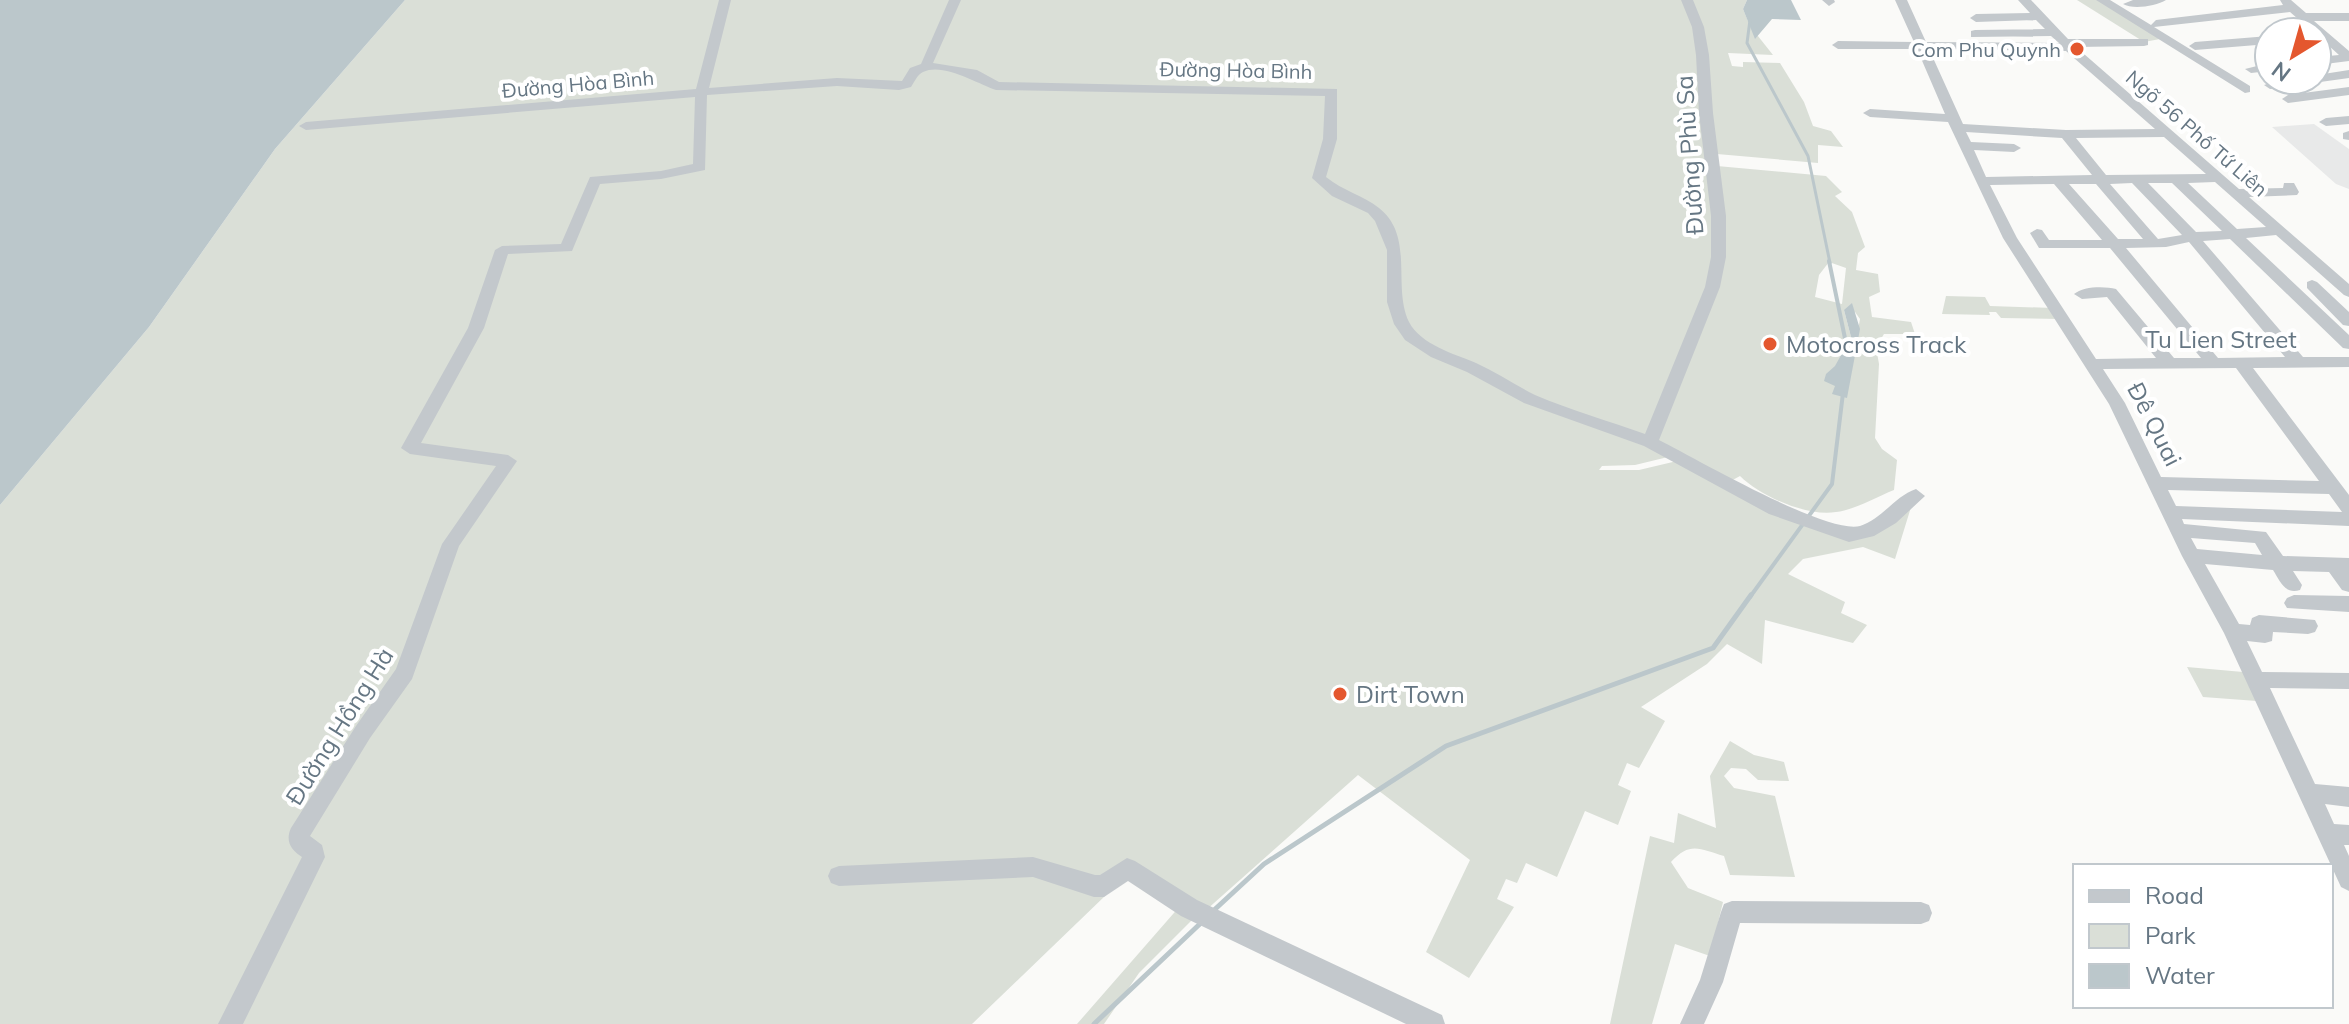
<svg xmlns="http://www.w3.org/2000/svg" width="2349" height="1024" viewBox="0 0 2349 1024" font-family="Mulish,sans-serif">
<rect width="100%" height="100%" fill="#fafaf8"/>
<path fill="#e8e9e9" d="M2314,124L2349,149V189L2336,184L2272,127Z"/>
<path fill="#dadfd7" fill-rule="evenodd" d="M405,0H1747L1743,9L1750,26L1773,55L1728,53L1732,66L1743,67V62L1780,63L1804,102L1813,126L1831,131L1843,147L1818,145V163L1717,154V166L1826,176L1842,192L1835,196L1852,212L1865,247L1858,253L1856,270L1878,274L1880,292L1869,297L1872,317L1911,322L1915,334H1884L1876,347L1879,364L1875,438L1882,449L1897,460L1894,490C1876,497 1855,510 1836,512C1807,517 1760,496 1740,476L1729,482L1668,457L1635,465L1602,466L1599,470H1639L1677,461L1845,540L1912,504L1895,559L1863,547L1803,559L1788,574L1845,602L1841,613L1867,625L1853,643L1765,620L1762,664L1727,644L1707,664L1641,707L1665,721L1639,768L1627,763L1618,785L1631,791L1618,825L1585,811L1557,877L1526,863L1517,883L1506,879L1497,899L1514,907L1469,978L1426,952L1470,860L1358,775L1205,911L1133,869L972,1024H0V505L149,327L275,149ZM1829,262L1846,268L1842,304L1815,297L1819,275ZM1844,310L1855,312L1860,319L1847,392L1835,386L1851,337Z
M2077,0H2098L2160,39L2144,42Z
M1946,296L1985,297L1990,306L2053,308L2060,319L2001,318L1996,312H1989L1990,315L1942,314Z
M2187,667L2243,672L2257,701L2203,697Z
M1730,741L1754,755L1784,762L1789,781L1758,780L1746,769L1731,768L1724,776L1734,788L1775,796L1795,877L1730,875L1724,856C1700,849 1690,841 1671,862L1688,888L1723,902L1710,956L1675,944L1652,1024H1610L1650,836L1674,843L1678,813L1716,828L1710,776Z
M1180,906L1196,916L1139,973L1104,1024H1077Z"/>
<path fill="#bbc7cb" d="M0,0H405L275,149L149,327L0,505Z
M1747,0H1791L1801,20L1772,19L1755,39L1743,9Z
M1852,303L1860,329L1847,398L1832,394L1835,386L1824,381L1826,374L1835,366L1851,337L1844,310Z"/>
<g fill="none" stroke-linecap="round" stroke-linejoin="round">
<path stroke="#bbc7cb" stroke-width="3" d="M1750,20L1747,43L1808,156L1830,263"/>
<path stroke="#bbc7cb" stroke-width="4" d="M1829,261L1847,348
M1750,597L1832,484L1843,393"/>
<path stroke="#bbc7cb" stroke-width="5" d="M1212,912L1264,864L1446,746L1713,648L1751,595
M1094,1024L1203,921"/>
<path fill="#c3c8cc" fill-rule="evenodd" d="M719,0H731L709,88L837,78L902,81L910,68L921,64L949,0H961L933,63L977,70L999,82L1337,89V139L1326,177C1343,191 1363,195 1379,208C1415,236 1392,287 1409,322C1421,345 1455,354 1476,363C1496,372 1515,385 1535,395C1570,410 1609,421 1645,434L1705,287L1711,257V216L1699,113L1696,55L1692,27L1681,0H1693L1704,27L1709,55L1713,113L1726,216V257L1720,287L1659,440C1695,458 1827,535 1860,526C1882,519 1895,496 1916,489L1925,496L1896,523L1874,536L1849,542L1769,514L1644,446L1524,403L1467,372L1431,357L1405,340L1394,324L1387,302V250L1375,221L1368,213L1332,196L1312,178L1323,139L1325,96L996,90C978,84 943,62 923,72C917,75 915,81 911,87L899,90L837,86L707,95L705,170L661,179L600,184L572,251L508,254L484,328L421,443L508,455L517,461L459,546L412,679L370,738L310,836L322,845L325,857L243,1024H218L302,857C291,850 285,841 291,828L356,726L396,669L442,544L496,466L410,454L401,448L468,328L495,250L502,246L561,244L590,177L661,171L693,164L695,97L306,130L299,126L306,122L696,89Z
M1822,0H1834L1835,2L1829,6Z
M1895,0H1907L1926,42L2059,43L2051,36L1971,37V31L1975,30L2045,29L2036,20L1976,22L1970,18L1976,14L2030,13L2018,0H2031L2068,39H2148V45L2144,46L2076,47L2239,189L2283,188L2284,183H2294L2299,192L2297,195L2249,197L2349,284V297L2344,295L2276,235L2246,238L2349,335V349L2343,348L2230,239L2203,241L2303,357H2349V367L2253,368L2349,495V526L2182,519L2184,524L2266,532L2283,556L2349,558V592L2342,590L2329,572L2293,571L2302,585L2300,590C2285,595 2280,581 2273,570L2205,564L2239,624L2250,625L2252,618L2259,615L2315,620L2318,626L2315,632L2308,634L2273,632L2272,641L2265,643L2247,641L2262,672L2349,673V689L2270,688L2315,784L2349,787V807L2325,804L2334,824L2349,825V845H2344L2349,856V891L2341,887L2224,633L2182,556L2109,404L2003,238L1948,122L1870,117L1863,113L1870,109L1945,114L1917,49H1838L1832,45L1838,41L1914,42ZM1929,49L2066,51L2155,129L2066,130L1963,124ZM1966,132L2062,138L2092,175L1986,177L1974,150L2014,152L2021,148L2014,144L1971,142ZM2164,137L2206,174L2106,175L2076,138ZM2215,182L2266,227L2237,229L2188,183ZM2132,183L2182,235L2158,239L2110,184ZM2148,183H2172L2222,231L2196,232ZM2054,184L2102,240H2049L2042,230L2037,229L2030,233L2039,248H2110L2201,358H2174L2116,289C2105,286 2083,286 2074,294L2082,299L2107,297L2156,358L2096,359L2017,238L1990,185ZM2069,184H2096L2143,239H2118ZM2189,242L2285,357L2218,358L2126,248L2166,247ZM2236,368L2319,481L2161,477L2125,403L2103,369ZM2168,490L2329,494L2342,512L2176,506ZM2191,538L2255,543L2262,555L2197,549Z
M2096,0H2110L2151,25L2156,20L2283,5L2280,0H2291L2306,13H2349V21H2314L2349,51V61L2317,65V57L2339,55L2317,35V32H2313L2290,12L2154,27L2250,86V92L2245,93Z
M2133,0H2166C2156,6 2133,10 2123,4Z
M2269,36V44L2195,50L2189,46L2195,42Z
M2269,63V71L2251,73L2245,69Z
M2349,70V78L2270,89L2264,85L2279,80H2317V75Z
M2349,87V95L2288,103L2282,99L2288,95Z
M2349,116V124L2326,126L2319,122L2326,118Z
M2349,131V140L2343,139V133Z
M2312,280L2317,282L2349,312V326L2343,325L2307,288V282Z
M2294,595L2349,596V612L2287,608L2284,603L2287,598Z
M1033,857L1095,875H1100L1127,858L1135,861L1197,900L1442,1015L1445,1024H1406L1181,916L1128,881L1104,897H1094L1033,877L839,886L831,883L828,876L831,869L839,866Z
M1732,901L1921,902L1929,905L1932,913L1929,921L1921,924L1740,923L1723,982L1704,1024H1680L1700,980L1721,912L1724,904Z"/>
</g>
<g fill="#e4572e" stroke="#fff" stroke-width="3">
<circle cx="2077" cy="49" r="8"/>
<circle cx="1770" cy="344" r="8"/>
<circle cx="1340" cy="694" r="8"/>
</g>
<g text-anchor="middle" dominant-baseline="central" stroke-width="8" stroke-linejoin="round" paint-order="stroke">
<g font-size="20" fill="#657683" stroke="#fff" text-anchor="end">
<text x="2061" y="49">Com Phu Quynh</text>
</g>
<g font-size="20" fill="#657683" stroke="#fff">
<text transform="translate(1236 70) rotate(1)">Đường Hòa Bình</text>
<text transform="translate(578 84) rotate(-5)">Đường Hòa Bình</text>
<text transform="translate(2197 133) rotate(41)">Ngõ 56 Phố Tứ Liên</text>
</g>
<g font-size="24" fill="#657683" stroke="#fff">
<text transform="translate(1689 155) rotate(-94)">Đường Phù Sa</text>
<text x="2221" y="339">Tu Lien Street</text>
<text transform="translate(2155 424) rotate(63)">Đê Quai</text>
<text transform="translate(339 726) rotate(-58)">Đường Hồng Hà</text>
</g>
<g font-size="24" fill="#657683" stroke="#fff" text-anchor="start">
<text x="1786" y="344">Motocross Track</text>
<text x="1356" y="694">Dirt Town</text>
</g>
</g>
<rect x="2073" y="864" width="260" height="144" fill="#ffffff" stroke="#c1c8cd" stroke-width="2"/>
<rect x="2089" y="890" width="40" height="12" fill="#c3c8cc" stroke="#c1c8cd" stroke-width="2"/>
<text x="2145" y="904" font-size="24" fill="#657683">Road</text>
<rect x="2089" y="924" width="40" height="24" fill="#dadfd7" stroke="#c1c8cd" stroke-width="2"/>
<text x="2145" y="944" font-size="24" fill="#657683">Park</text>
<rect x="2089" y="964" width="40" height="24" fill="#bbc7cb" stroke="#c1c8cd" stroke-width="2"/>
<text x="2145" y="984" font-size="24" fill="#657683">Water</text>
<g transform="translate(2293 56) rotate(217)"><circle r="38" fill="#ffffff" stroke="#c1c8cd" stroke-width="2"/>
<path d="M0-6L14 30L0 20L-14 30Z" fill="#e4572e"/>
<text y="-12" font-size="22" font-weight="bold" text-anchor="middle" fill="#657683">N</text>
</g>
</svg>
